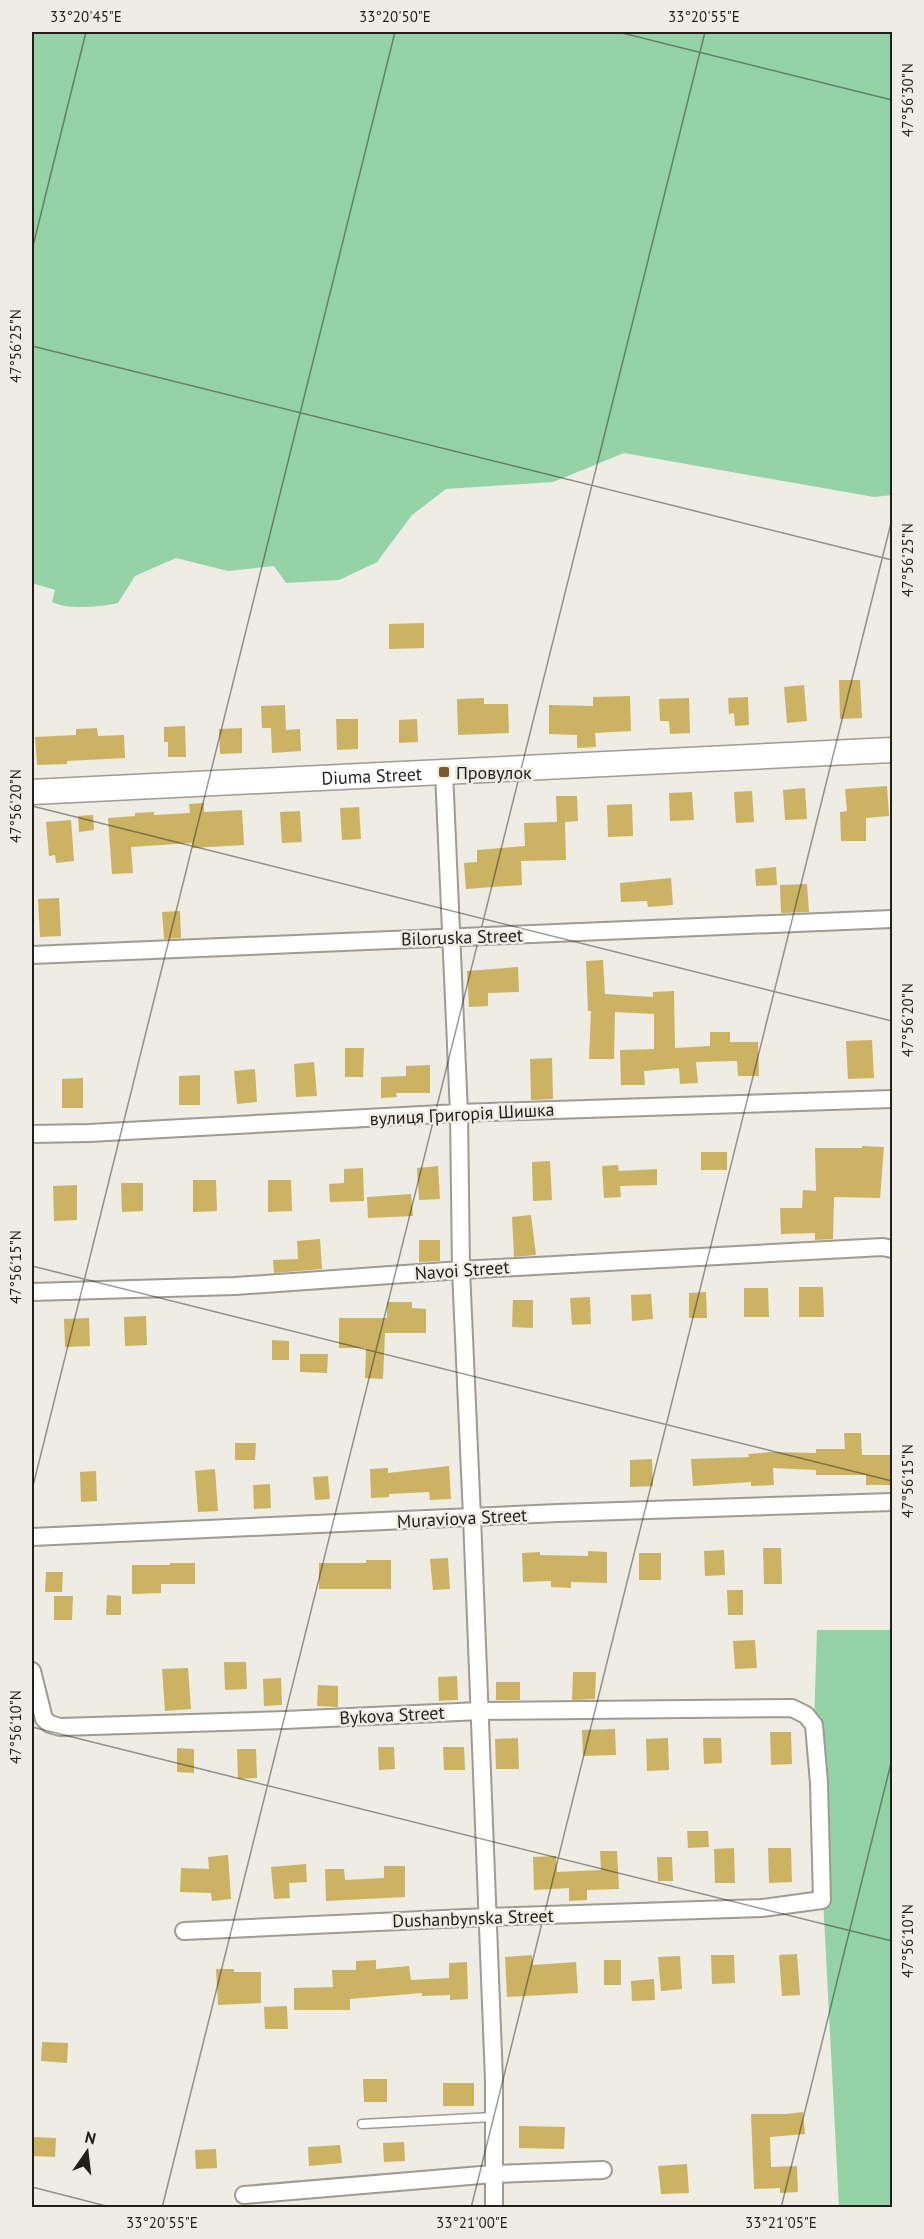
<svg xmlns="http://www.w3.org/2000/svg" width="924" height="2239" viewBox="0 0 924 2239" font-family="'PT Sans',sans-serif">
<rect width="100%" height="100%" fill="#efece3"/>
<path fill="#95d3a7" d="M32,32H892V495L874,497L624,453L553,482L446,489L412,515L377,562L339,580L286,583L274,566L228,571L176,558L135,576L118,603C101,607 68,610 52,602L55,590L32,583Z
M817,1630H892V2207H839L814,1725Z"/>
<path fill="#cbb363" d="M424,623V648L389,649V624Z
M839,680H860L862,718L840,719Z
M804,685L807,721L787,723L784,687Z
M630,696L631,731L595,733L596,747L577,748V735L549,734V705L593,706V697Z
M748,697L749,725L735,726L734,713L729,714L728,698Z
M484,698V704H508L509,733L458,735L457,699Z
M689,698L690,733L670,734L669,721H660L659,699Z
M285,705L286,730L300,729L301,751L272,753L271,728H262L261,706Z
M336,719H358V749L337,750Z
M417,719L418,742L399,743V720Z
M185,726L186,757H168V742H164V727Z
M97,728L98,736L124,735L125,758L67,761V764L37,765L35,737L76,735V729Z
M242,728V753L220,754L219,729Z
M887,786L889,816L866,818V841H841L840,812L847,811L845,789Z
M805,788L807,819L785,820L783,790Z
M752,791L754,822L736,823L734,792Z
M692,792L694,820L670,821L669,793Z
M556,796H577L578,821L565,822L566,860L521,861L522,885L466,889L464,863L477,862V850L525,846L524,823L557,822Z
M204,803V812L242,810L244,845L192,848V843L131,847L133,873L112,874L108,818L135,816V813L154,812V815L190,813L189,804Z
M632,804L633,836L608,837L607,805Z
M359,807L361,839L342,840L340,808Z
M300,811L302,842L282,843L280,812Z
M93,815L94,830L79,832L78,816Z
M71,820L74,861L56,863L55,855L49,856L46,822Z
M776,867L777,885L756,886L755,869Z
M671,878L673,905L648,907L647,901L621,902L620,883Z
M807,884L809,912L781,913L780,885Z
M59,898L61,936L40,937L38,899Z
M180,911L181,938L164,939L162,912Z
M603,960L605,994L653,997V992L674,991L675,1048L710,1046V1032H730V1042H758L759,1076H738L737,1061L696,1062L698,1083L680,1084L679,1068L644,1071L645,1085H621L620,1050L654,1049V1014L615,1012L614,1059H589L591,1011H588L586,961Z
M518,967L519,992L488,993V1006L469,1007L467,971Z
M872,1040L874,1078L848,1079L846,1041Z
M345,1048H364L363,1077H345Z
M552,1058L553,1099L531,1100L530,1059Z
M314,1062L317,1096L296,1097L294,1064Z
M430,1065V1093H396L397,1097L381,1098V1077L406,1076V1066Z
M255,1069L257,1102L237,1104L234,1071Z
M200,1075V1105H179V1076Z
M83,1078V1108H62V1079Z
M862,1146L884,1147L880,1198L834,1197L833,1239L815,1240V1233L781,1234L780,1208H802L803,1190L816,1191L815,1148H862Z
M701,1152H727V1170H701Z
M550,1161L552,1200L533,1201L532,1162Z
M618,1165L619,1171L657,1169V1185L620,1186L621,1197L604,1198L602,1166Z
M438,1166L440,1199L419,1200L417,1168Z
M363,1168L364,1201L330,1202L329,1184L344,1183V1169Z
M193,1180H216L217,1211L193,1212Z
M268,1180H291L292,1211L268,1212Z
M121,1183H143V1211L122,1212Z
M77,1185V1220L54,1221L53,1186Z
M411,1194L413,1216L368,1218L367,1197Z
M531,1215L536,1255L514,1257L512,1217Z
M320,1239L322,1269L274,1273L273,1260L298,1259L297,1241Z
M419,1240H440V1261L419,1262Z
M799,1287H823L824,1317H799Z
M744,1288H768L769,1317H744Z
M706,1292L707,1318H689V1293Z
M651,1294L653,1319L632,1321L631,1295Z
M590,1297L591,1324L572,1325L570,1298Z
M513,1300H533V1328L512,1327Z
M387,1302H412V1308L426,1309V1333H385L383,1379L365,1378L366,1348H339V1318H387Z
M146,1316L147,1345L125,1346L124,1317Z
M89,1318L90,1346L65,1347L64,1319Z
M272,1340L289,1341V1360H272Z
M300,1354H328L327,1373L300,1372Z
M844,1433H861L862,1455H891L892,1485H866V1475H816V1470L773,1468L774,1485L751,1486V1482L693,1486L691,1459L749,1457L748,1454L772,1452L816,1453V1449H845Z
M235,1443H256L255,1460H235Z
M652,1459L653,1486L630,1487V1460Z
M449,1466L451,1499L430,1500L429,1492L389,1494V1497L371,1498L370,1469L388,1468V1473Z
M215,1469L218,1511L198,1512L195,1471Z
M96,1471L97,1501L81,1502L80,1472Z
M328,1476L330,1499L315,1500L313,1477Z
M270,1484L271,1508L254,1509L253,1485Z
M763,1548H781L782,1584H764Z
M724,1550L725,1575L705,1576L704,1551Z
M588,1551L607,1552V1583L571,1582V1588L551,1587V1581L523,1582L522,1553L540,1552V1555L588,1556Z
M639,1553H661V1580H639Z
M448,1558L450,1589L433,1590L430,1559Z
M366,1560H391V1589H319V1563H366Z
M170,1563H195V1584H161V1593L132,1594V1565H170Z
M46,1572H63L62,1592H45Z
M727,1590H743V1615H728Z
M107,1595L121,1596V1615H106Z
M54,1596H73L72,1620H54Z
M755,1640L757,1668L735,1669L733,1641Z
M224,1662H246L247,1689L225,1690Z
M188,1668L191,1709L165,1711L162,1669Z
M573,1672H596L595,1699L572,1700Z
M457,1676L458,1700L439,1701L438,1677Z
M281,1678L282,1705L264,1706L263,1679Z
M496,1682H520V1700H496Z
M318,1685L338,1686V1707L317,1706Z
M615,1729L616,1755L583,1756L582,1730Z
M770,1732H791L792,1764L771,1765Z
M518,1738L519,1769H496L495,1739Z
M668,1738L669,1770L647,1771L646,1739Z
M703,1738H721L722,1763L704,1764Z
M378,1747H394L395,1769L379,1770Z
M443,1747H464L465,1770H444Z
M177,1748L194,1749V1773L177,1772Z
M237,1749H256L257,1778L238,1779Z
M687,1831H708L709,1847L688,1848Z
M734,1848L735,1883H715L714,1849Z
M768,1848H791L792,1882L769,1883Z
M600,1851H617L619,1889L587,1890V1900L569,1901V1888L534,1890L533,1857L556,1856L557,1872L601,1870Z
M228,1855L231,1899L212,1901L211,1893L180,1892L181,1868L209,1869L208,1857Z
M657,1857H672L673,1881H658Z
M306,1864L307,1882L289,1883L290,1898L274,1899L271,1867Z
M384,1866H405V1897L326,1901L325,1869H344L345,1880L384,1878Z
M797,1954L800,1995L782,1996L779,1955Z
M532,1955L533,1965L576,1962L578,1993L507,1997L505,1957Z
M711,1955H734L735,1983L712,1984Z
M680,1956L682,1989L661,1991L658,1957Z
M376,1960V1969L409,1966L411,1980L449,1978V1963L467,1962L468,1999L450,2000V1995L422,1996V1993L350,1999V2010H294V1988L333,1987L332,1970H356V1961Z
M604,1960H621V1985H604Z
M216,1969H234V1972H261V2003L218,2005Z
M654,1979L655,2000L632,2001L631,1981Z
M287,2006L288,2029H265L264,2007Z
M42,2042L68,2043L67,2063L41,2061Z
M363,2079H387V2102H364Z
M443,2083H474V2106H443Z
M803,2112L805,2134L770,2137L771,2167L797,2166L798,2192L780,2193V2188L754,2189L751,2114H787Z
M519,2126L565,2127L564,2149L519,2148Z
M32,2137L56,2138L55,2157L32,2156Z
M404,2142L405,2161L384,2162L383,2143Z
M340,2145L342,2163L309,2166L308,2147Z
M216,2149L217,2168L196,2169L195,2150Z
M687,2164L689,2193L661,2194L658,2166Z"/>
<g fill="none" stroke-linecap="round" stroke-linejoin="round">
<defs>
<path id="lane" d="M362,2124L493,2117"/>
<path id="street" d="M444,772L459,1113L461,1270L472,1517L494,2080V2208
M32,955L892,919
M32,1134L89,1133L459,1113L892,1099
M32,1292L235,1286L461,1270L883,1247L892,1249
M32,1537L558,1513L892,1502
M32,1671L44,1719L50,1724L60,1727L285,1720L480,1711L792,1708L806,1715L814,1725L819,1783L822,1900L762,1908L487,1917L184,1931
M244,2195L493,2174L603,2170"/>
<g id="secondary">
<path id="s1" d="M32,792L892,750"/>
</g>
</defs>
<use href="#lane" stroke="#9e9b93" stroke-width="11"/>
<use href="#street" stroke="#9e9b93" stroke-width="20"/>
<use href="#secondary" stroke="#9e9b93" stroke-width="27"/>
<use href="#lane" stroke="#fff" stroke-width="8"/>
<use href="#street" stroke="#fff" stroke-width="16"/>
<use href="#secondary" stroke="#fff" stroke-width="24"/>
</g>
<path fill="none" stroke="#201f1c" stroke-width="1.5" stroke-opacity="0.45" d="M618,32L892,100M32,250L86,32M32,346L892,560M32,806L892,1021M32,1266L892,1481M32,1490L395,32M32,1727L892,1941M32,2187L114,2208M162,2208L705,32M471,2208L892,519M781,2208L892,1759"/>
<rect fill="#79582e" stroke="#efece3" stroke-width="2" x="438" y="766" width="12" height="12" rx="3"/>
<g text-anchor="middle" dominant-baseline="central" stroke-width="5" stroke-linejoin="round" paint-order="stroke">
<g font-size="18" fill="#201f1c" stroke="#efece3" text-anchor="start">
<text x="456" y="772">Провулок</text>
</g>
<g font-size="18" fill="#201f1c" stroke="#efece3">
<text stroke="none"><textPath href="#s1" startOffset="340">Diuma Street</textPath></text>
<text transform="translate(462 937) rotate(-2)">Biloruska Street</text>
<text transform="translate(462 1114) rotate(-3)">вулиця Григорія Шишка</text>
<text transform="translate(462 1270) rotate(-4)">Navoi Street</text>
<text transform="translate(462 1518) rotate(-3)">Muraviova Street</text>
<text transform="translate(392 1715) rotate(-3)">Bykova Street</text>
<text transform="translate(473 1918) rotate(-2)">Dushanbynska Street</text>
</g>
</g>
<rect width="924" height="2239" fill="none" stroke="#efece3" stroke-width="66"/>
<g transform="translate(87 2152) rotate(14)" stroke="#efece3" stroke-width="4.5" paint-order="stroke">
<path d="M0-4.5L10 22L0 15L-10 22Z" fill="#201f1c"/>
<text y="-9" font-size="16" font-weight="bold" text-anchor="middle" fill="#201f1c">N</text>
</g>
<rect x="33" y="33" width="858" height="2173" fill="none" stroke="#201f1c" stroke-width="2"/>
<g font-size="15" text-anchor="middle" fill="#201f1c">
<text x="86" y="22">33°20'45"E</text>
<text x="395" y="22">33°20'50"E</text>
<text x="704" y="22">33°20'55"E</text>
<text transform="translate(908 100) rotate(-90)" y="5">47°56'30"N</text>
<text transform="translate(16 346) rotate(-90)" y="5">47°56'25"N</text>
<text transform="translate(908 560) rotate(-90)" y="5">47°56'25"N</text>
<text transform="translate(16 806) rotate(-90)" y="5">47°56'20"N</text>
<text transform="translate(908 1020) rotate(-90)" y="5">47°56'20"N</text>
<text transform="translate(16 1267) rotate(-90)" y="5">47°56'15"N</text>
<text transform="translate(908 1481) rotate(-90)" y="5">47°56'15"N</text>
<text transform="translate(16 1727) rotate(-90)" y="5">47°56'10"N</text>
<text transform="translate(908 1941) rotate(-90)" y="5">47°56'10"N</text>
<text x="162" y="2228">33°20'55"E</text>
<text x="472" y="2228">33°21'00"E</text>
<text x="781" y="2228">33°21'05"E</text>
</g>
</svg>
